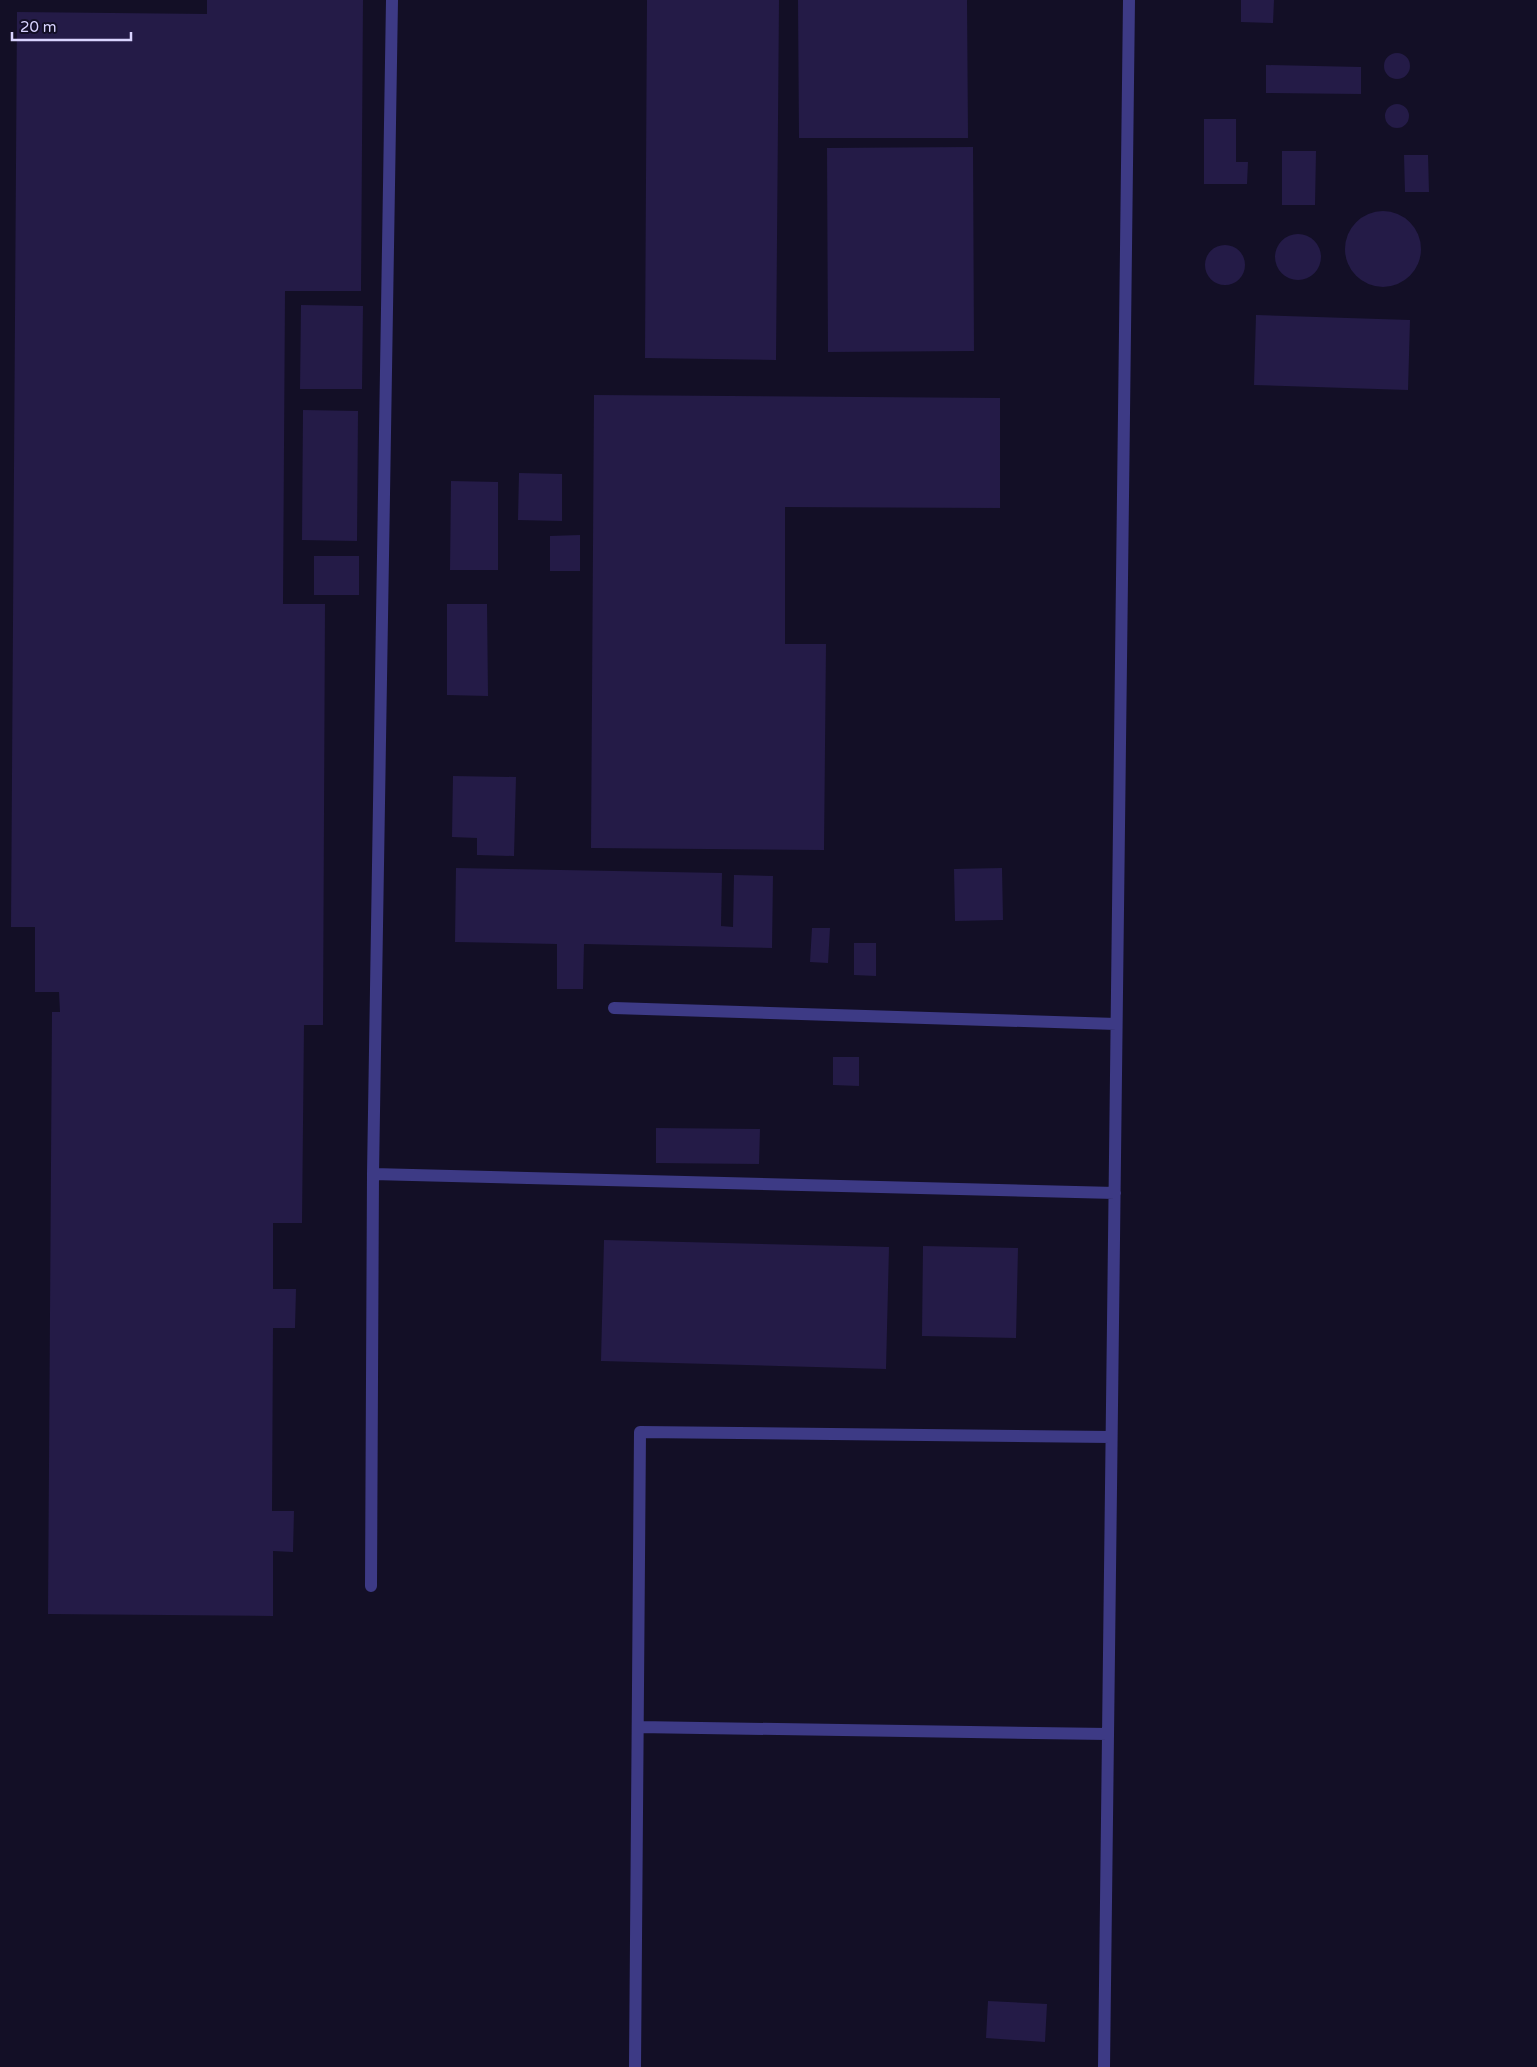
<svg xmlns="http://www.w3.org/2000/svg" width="1537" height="2067" viewBox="0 0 1537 2067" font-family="'Varela Round',sans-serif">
<rect width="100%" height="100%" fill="#130f26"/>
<path fill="#241b47" d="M207,0H363L361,291H285L283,604H325L323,1025H304L302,1223H273V1289H296L295,1328H273L272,1511H294L293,1552L273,1551V1616L48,1614L52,1012H60L59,992H35V927H11L17,12L207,14Z
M647,0H779L776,360L645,358Z
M798,0H967L968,138H799Z
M1241,0H1274L1273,23L1241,22Z
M1384 66a13 13 0 1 1 26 0a13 13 0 1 1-26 0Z
M1266,65L1361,67V94L1266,93Z
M1385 116a12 12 0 1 1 24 0a12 12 0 1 1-24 0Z
M1204,119H1236V162H1248L1247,184H1204Z
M973,147L974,351L828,352L827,148Z
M1282,151H1316L1315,205H1282Z
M1404,155H1428L1429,192H1405Z
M1345 249a38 38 0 1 1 76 0a38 38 0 1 1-76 0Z
M1275 257a23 23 0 1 1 46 0a23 23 0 1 1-46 0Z
M1205 265a20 20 0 1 1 40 0a20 20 0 1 1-40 0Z
M301,305L363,306L362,389H300Z
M1256,315L1410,320L1408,390L1254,385Z
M594,395L1000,398V508L785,507V644H826L824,850L591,848Z
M303,410L358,411L357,541L302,540Z
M519,473L562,474V521L518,520Z
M451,481L498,482V570H450Z
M580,535V571H550V536Z
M314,556H359V595H314Z
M447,604H487L488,696L447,695Z
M453,776L516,777L514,856L477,855V838L452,837Z
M456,868L722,873L721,926L733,927L734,875L773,876L772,948L584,944L583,989H557V944L455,942Z
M1002,868L1003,920L955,921L954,869Z
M812,928H830L828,963L810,962Z
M854,943H876V976L854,975Z
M833,1057H859V1086L833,1085Z
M656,1128L760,1129L759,1164L656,1163Z
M604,1240L889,1247L886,1369L601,1361Z
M923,1246L1018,1248L1016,1338L922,1336Z
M988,2001L1047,2004L1045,2042L986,2038Z"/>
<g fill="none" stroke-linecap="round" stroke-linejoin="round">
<path stroke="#3d3a85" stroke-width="12" d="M614,1008L1116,1024
M373,1174L392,0
M371,1586L373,1174L1115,1193
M638,1727L1108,1734
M635,2067L640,1432L1111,1437
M1104,2067L1129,0"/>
</g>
<path d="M12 32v8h119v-8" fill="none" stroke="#d9d4ff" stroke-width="2.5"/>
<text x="20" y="32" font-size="15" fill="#d9d4ff" stroke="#130f26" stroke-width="4" paint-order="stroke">20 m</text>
</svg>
